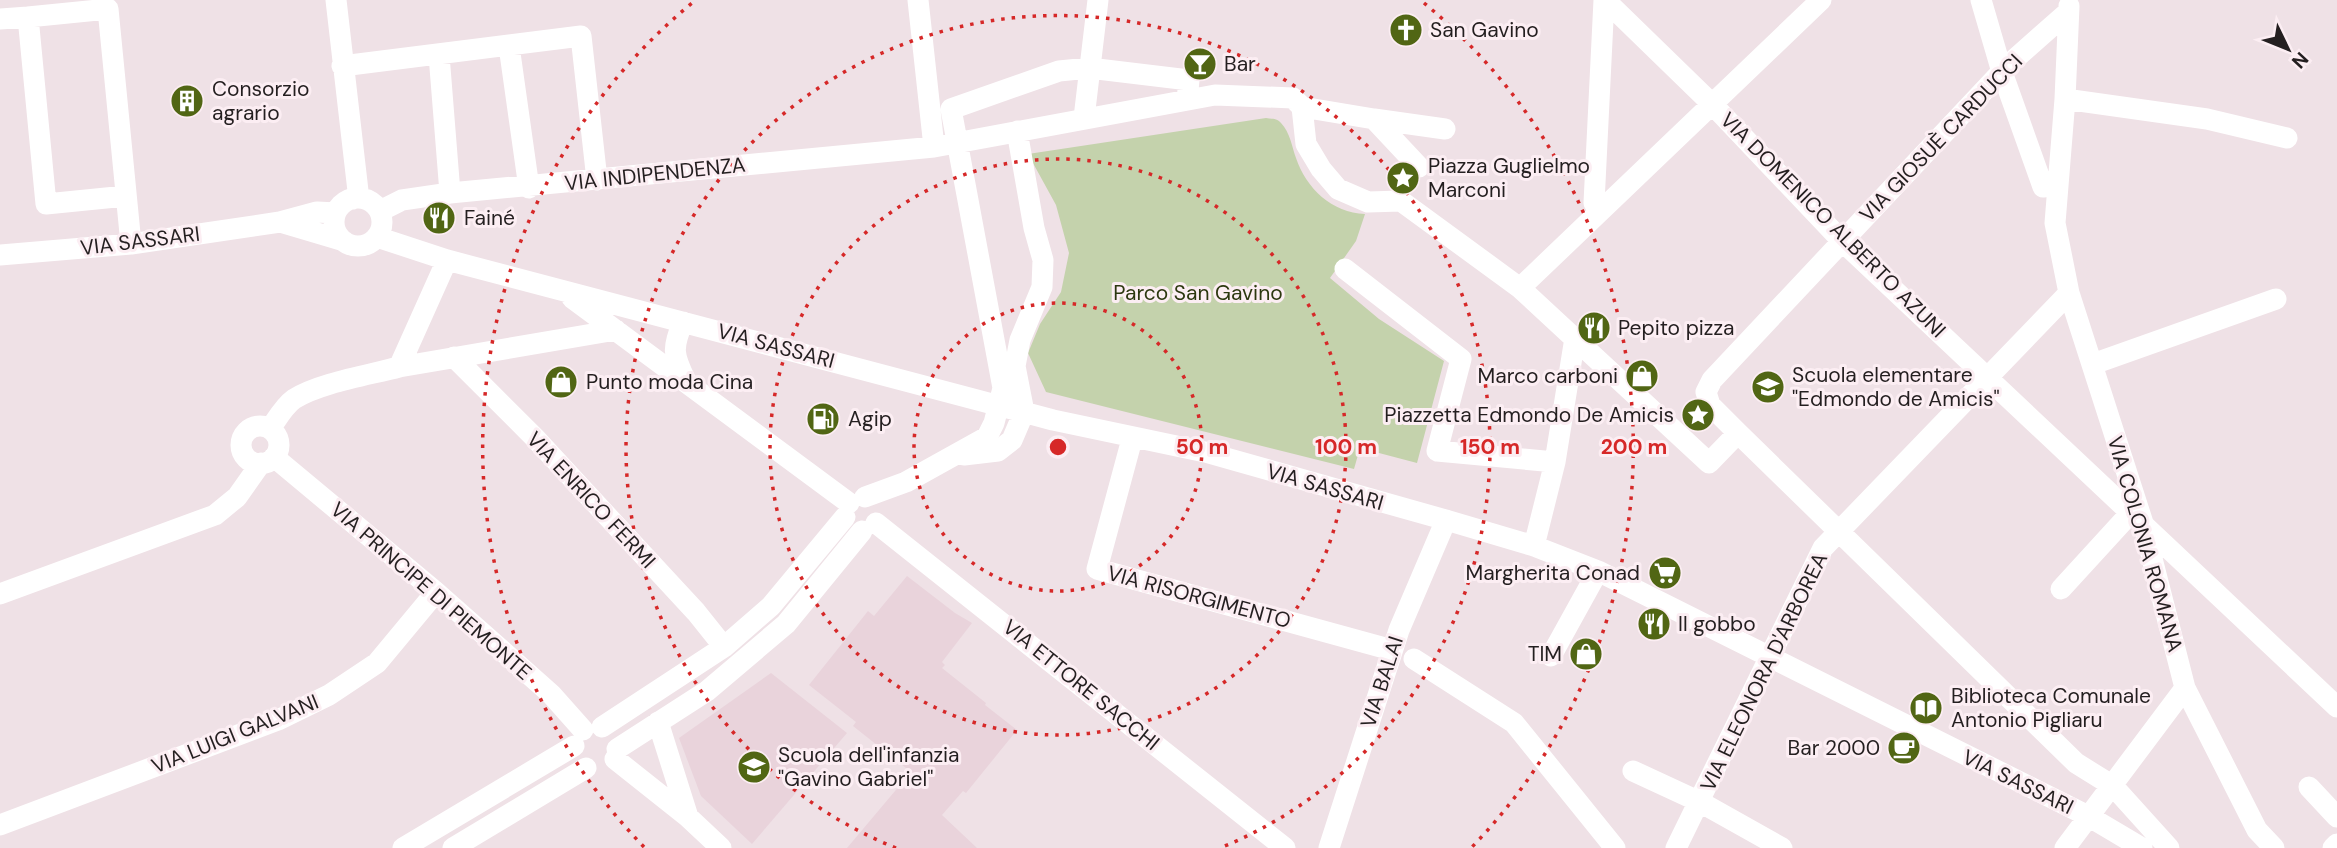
<svg xmlns="http://www.w3.org/2000/svg" width="2337" height="848" viewBox="0 0 2337 848" font-family="'DM Sans',sans-serif">
	<rect width="100%" height="100%" fill="#efe1e6"/>
	<path fill="#e9d3db" d="M907,576L955,613L972,623L942,662L945,665L942,668L986,703L985,705L1017,730L966,793L963,791L942,815L977,848H847L911,772L853,726L856,722L809,685L868,611L874,616Z
		M771,673L847,733L752,844L701,796L679,738Z"/>
	<path fill="#c4d2ac" d="M1266,118C1272,119 1277,118 1281,123C1290,132 1292,147 1296,158C1306,188 1332,213 1365,214L1356,241L1330,278L1379,319L1444,361L1417,463L1360,448L1354,469L1046,392L1028,353L1040,324L1061,292L1069,253L1056,205L1028,154Z"/>
	<g fill="none" stroke-linecap="round" stroke-linejoin="round">
		<path stroke="#fff" stroke-width="21" d="M336,0L358,191L353,199
			M918,0L934,147
			M1605,0L1713,105L1842,241L2337,707
			M1981,0L2002,72L2043,187L2058,185
			M2069,6L2065,99L2055,223L2069,293L2143,523L2185,688L2257,830L2274,848
			M2068,12L2008,65L1712,380L1706,392L1710,405L1738,433L2076,763L2113,786L2169,848
			M0,19L28,17
			M509,46L529,188
			M439,55L450,193
			M342,66L581,36L597,180
			M2065,99L2207,119L2287,138
			M1302,107L1306,144L1321,169L1338,189L1368,202L1401,201L1520,288L1709,463L1738,433
			M1302,107L1374,119L1419,167
			M1084,118L1098,0
			M1374,119L1445,129
			M126,196L46,204L28,17L108,9L131,244
			M334 222a24 24 0 1 1 48 0a24 24 0 1 1-48 0Z
			M1599,210L1594,203L1604,0
			M380,211L402,200L450,193L934,147L1215,95L1293,98L1302,107
			M280,222L344,241
			M377,237L447,260L1053,420L1205,452L1446,520L1534,546L1598,571L2088,816L2142,848
			M0,255L131,244L280,222L317,212L336,213
			M1345,269L1461,359L1437,451L1555,462
			M1520,288L1821,0
			M572,298L849,503
			M683,322C672,348 673,354 685,379
			M454,357L535,438L696,612L724,647
			M2093,364L2276,299
			M399,367L616,330
			M241 445a19 19 0 1 1 38 0a19 19 0 1 1-38 0Z
			M270,429C277,419 284,406 294,399C319,383 369,375 399,367L447,260
			M1132,439L1097,569L1392,650
			M964,455L998,451L1012,440L1024,412L1015,366L1020,340L1042,287L1043,260L1034,228L1017,131
			M274,457L436,592L551,694L583,730
			M865,497L906,482L987,437L994,423L1003,388L951,109L1059,71L1089,68L1189,80L1187,100
			M876,523L1285,848
			M1534,546L1555,462L1575,338
			M2061,589L2137,506
			M0,594L215,515L237,497L261,463
			M1551,656L1598,571
			M1414,659L1514,723L1615,848
			M658,722L688,817
			M602,727L724,647L771,606L845,517
			M617,749L707,691L786,624L862,531
			M615,759L688,817L721,848
			M1633,771L1700,802L1782,848
			M2309,787L2337,817
			M0,825L278,720L329,695L377,663L436,592
			M403,848L574,746
			M453,848L586,768
			M1329,848L1399,630L1446,520
			M1676,848L1823,548L2069,293
			M2065,848L2185,688
			M2333,848L2337,844"/>
	</g>
	<g fill="none" stroke="#d62828" stroke-width="3.5" stroke-dasharray="3.5 7">
		<circle cx="1058" cy="447" r="144"/>
		<circle cx="1058" cy="447" r="288"/>
		<path d="M896 848A432 432 0 1 1 1220 848"/>
		<path d="M644 847A576 576 0 0 1 692 3M1424 3A576 576 0 0 1 1472 847"/>
	</g>
	<defs>
		<symbol id="church-disc" viewBox="-11 -11 22 22"><circle r="9.5" fill="#516614" stroke="#fceef3"/><path d="M-1.2-6h2.4v3.5h3.3v2.4h-3.3V6h-2.4V-.1h-3.3v-2.4h3.3Z" fill="#fff"/></symbol>
		<symbol id="bar-disc" viewBox="-11 -11 22 22"><circle r="9.5" fill="#516614" stroke="#fceef3"/><path d="M-6-5H6L.8 .8V4.5H3.5V6h-7V4.5H-.8V.8Z" fill="#fff"/></symbol>
		<symbol id="building-disc" viewBox="-11 -11 22 22"><circle r="9.5" fill="#516614" stroke="#fceef3"/><path d="M-4-6H4V6H1V3H-1V6H-4ZM-2.5-4.3h1.7v1.8h-1.7ZM.8-4.3h1.7v1.8H.8ZM-2.5-1h1.7V.8h-1.7ZM.8-1h1.7V.8H.8Z" fill="#fff"/></symbol>
		<symbol id="sight-disc" viewBox="-11 -11 22 22"><circle r="9.5" fill="#516614" stroke="#fceef3"/><path d="M0-6L1.8-2.2L6-1.7L2.9 1.2L3.7 5.4L0 3.3L-3.7 5.4L-2.9 1.2L-6-1.7L-1.8-2.2Z" fill="#fff"/></symbol>
		<symbol id="restaurant-disc" viewBox="-11 -11 22 22"><circle r="9.5" fill="#516614" stroke="#fceef3"/><path d="M-5-6h1v4h1v-4h1v4h1v-4h1v5L-1.5 .5V6h-2V.5L-5-1ZM5-6V6H3V1.5H1.5Q1.5-4 5-6Z" fill="#fff"/></symbol>
		<symbol id="shop-disc" viewBox="-11 -11 22 22"><circle r="9.5" fill="#516614" stroke="#fceef3"/><path d="M-5-2.5h2.3a2.7 3.5 0 0 1 5.4 0H5L5.5 6h-11ZM-1.5-2.5h3a1.5 2.3 0 0 0-3 0Z" fill="#fff"/></symbol>
		<symbol id="school-disc" viewBox="-11 -11 22 22"><circle r="9.5" fill="#516614" stroke="#fceef3"/><path d="M0-5L7-2L0 1L-7-2ZM-4 1L0 2.5L4 1V4Q0 6-4 4Z" fill="#fff"/></symbol>
		<symbol id="fuel-disc" viewBox="-11 -11 22 22"><circle r="9.5" fill="#516614" stroke="#fceef3"/><path d="M-5.5-6h7V0h2V4h1.3V-2.5L3-4.5l.8-.8L6-3V5H2.5V1h-1V6h-7ZM-4.2-4.7v3.2H.2V-4.7Z" fill="#fff"/></symbol>
		<symbol id="supermarket-disc" viewBox="-11 -11 22 22"><circle r="9.5" fill="#516614" stroke="#fceef3"/><path d="M-6-5.5h2.5l.6 2H6L4.5 2H-2.5L-4.4-4H-6ZM-1.5 3.2a1.3 1.3 0 1 0 .1 0ZM3 3.2a1.3 1.3 0 1 0 .1 0Z" fill="#fff"/></symbol>
		<symbol id="library-disc" viewBox="-11 -11 22 22"><circle r="9.5" fill="#516614" stroke="#fceef3"/><path d="M-6-4Q-3-5.5-.7-3.5V5Q-3 3-6 4ZM6-4Q3-5.5 .7-3.5V5Q3 3 6 4Z" fill="#fff"/></symbol>
		<symbol id="cafe-disc" viewBox="-11 -11 22 22"><circle r="9.5" fill="#516614" stroke="#fceef3"/><path d="M-5.5-4.5H6V0H3Q3 3.5 0 3.5H-2.5Q-5.5 3.5-5.5 0ZM3-3.2v2h1.7v-2ZM-6 4.5H4V6H-6Z" fill="#fff"/></symbol>
	</defs>
	<g fill-rule="evenodd">
		<use href="#church-disc" x="1387" y="11" width="38" height="38"/>
		<use href="#bar-disc" x="1181" y="45" width="38" height="38"/>
		<use href="#building-disc" x="168" y="82" width="38" height="38"/>
		<use href="#sight-disc" x="1384" y="159" width="38" height="38"/>
		<use href="#restaurant-disc" x="420" y="199" width="38" height="38"/>
		<use href="#restaurant-disc" x="1575" y="309" width="38" height="38"/>
		<use href="#shop-disc" x="1623" y="357" width="38" height="38"/>
		<use href="#shop-disc" x="542" y="363" width="38" height="38"/>
		<use href="#school-disc" x="1749" y="368" width="38" height="38"/>
		<use href="#sight-disc" x="1679" y="396" width="38" height="38"/>
		<use href="#fuel-disc" x="804" y="400" width="38" height="38"/>
		<use href="#supermarket-disc" x="1646" y="554" width="38" height="38"/>
		<use href="#restaurant-disc" x="1635" y="605" width="38" height="38"/>
		<use href="#shop-disc" x="1567" y="635" width="38" height="38"/>
		<use href="#library-disc" x="1907" y="689" width="38" height="38"/>
		<use href="#cafe-disc" x="1885" y="729" width="38" height="38"/>
		<use href="#school-disc" x="735" y="748" width="38" height="38"/>
	</g>
	<g text-anchor="middle" stroke-width="6" stroke-linejoin="round" paint-order="stroke">
		<g font-size="21" fill="#241f20" stroke="#fceef3" text-anchor="start">
			<text x="1430" y="37">San Gavino</text>
			<text x="1224" y="71">Bar</text>
			<text x="212" y="96">Consorzio<tspan x="212" dy="24">agrario</tspan></text>
			<text x="1428" y="173">Piazza Guglielmo<tspan x="1428" dy="24">Marconi</tspan></text>
			<text x="464" y="225">Fainé</text>
			<text x="1618" y="335">Pepito pizza</text>
			<text x="1792" y="382">Scuola elementare<tspan x="1792" dy="24">"Edmondo de Amicis"</tspan></text>
			<text x="1618" y="383" text-anchor="end">Marco carboni</text>
			<text x="586" y="389">Punto moda Cina</text>
			<text x="1674" y="422" text-anchor="end">Piazzetta Edmondo De Amicis</text>
			<text x="848" y="426">Agip</text>
			<text x="1640" y="580" text-anchor="end">Margherita Conad</text>
			<text x="1678" y="631">Il gobbo</text>
			<text x="1562" y="661" text-anchor="end">TIM</text>
			<text x="1951" y="703">Biblioteca Comunale<tspan x="1951" dy="24">Antonio Pigliaru</tspan></text>
			<text x="1880" y="755" text-anchor="end">Bar 2000</text>
			<text x="778" y="762">Scuola dell'infanzia<tspan x="778" dy="24">"Gavino Gabriel"</tspan></text>
		</g>
		<g font-size="21" fill="#241f20" stroke="#fceef3">
			<text transform="translate(1941 138) rotate(-46)" y="7">VIA GIOSUÈ CARDUCCI</text>
			<text transform="translate(655 174) rotate(-6)" y="7">VIA INDIPENDENZA</text>
			<text transform="translate(1833 225) rotate(45)" y="7">VIA DOMENICO ALBERTO AZUNI</text>
			<text transform="translate(140 241) rotate(-7)" y="7">VIA SASSARI</text>
			<text transform="translate(776 346) rotate(15)" y="7">VIA SASSARI</text>
			<text transform="translate(1325 487) rotate(16)" y="7">VIA SASSARI</text>
			<text transform="translate(591 500) rotate(47)" y="7">VIA ENRICO FERMI</text>
			<text transform="translate(2145 544) rotate(74)" y="7">VIA COLONIA ROMANA</text>
			<text transform="translate(431 591) rotate(41)" y="7">VIA PRINCIPE DI PIEMONTE</text>
			<text transform="translate(1199 597) rotate(15)" y="7">VIA RISORGIMENTO</text>
			<text transform="translate(1764 672) rotate(-64)" y="7">VIA ELEONORA D'ARBOREA</text>
			<text transform="translate(1382 682) rotate(-72)" y="7">VIA BALAI</text>
			<text transform="translate(1081 685) rotate(39)" y="7">VIA ETTORE SACCHI</text>
			<text transform="translate(235 734) rotate(-22)" y="7">VIA LUIGI GALVANI</text>
			<text transform="translate(2018 782) rotate(26)" y="7">VIA SASSARI</text>
		</g>
		<g font-size="21" fill="#2c380f" stroke="#fceef3">
			<text x="1198" y="300">Parco San Gavino</text>
		</g>
	</g>
	<circle cx="1058" cy="447" r="10" fill="#d62828" stroke="#fceef3" stroke-width="3.5"/>
	<g font-size="21" text-anchor="middle" font-weight="bold" fill="#d62828" stroke="#fceef3" stroke-width="6" stroke-linejoin="round" paint-order="stroke">
		<text x="1202" y="454">50 m</text>
		<text x="1346" y="454">100 m</text>
		<text x="1490" y="454">150 m</text>
		<text x="1634" y="454">200 m</text>
	</g>
	<g transform="translate(2288 49) rotate(133)" stroke="#fceef3" stroke-width="5" paint-order="stroke">
	<path d="M0-5L12 26L0 18L-12 26Z" fill="#241f20"/>
	<text y="-10" font-size="19" font-weight="bold" text-anchor="middle" fill="#241f20">N</text>
	</g>
</svg>
